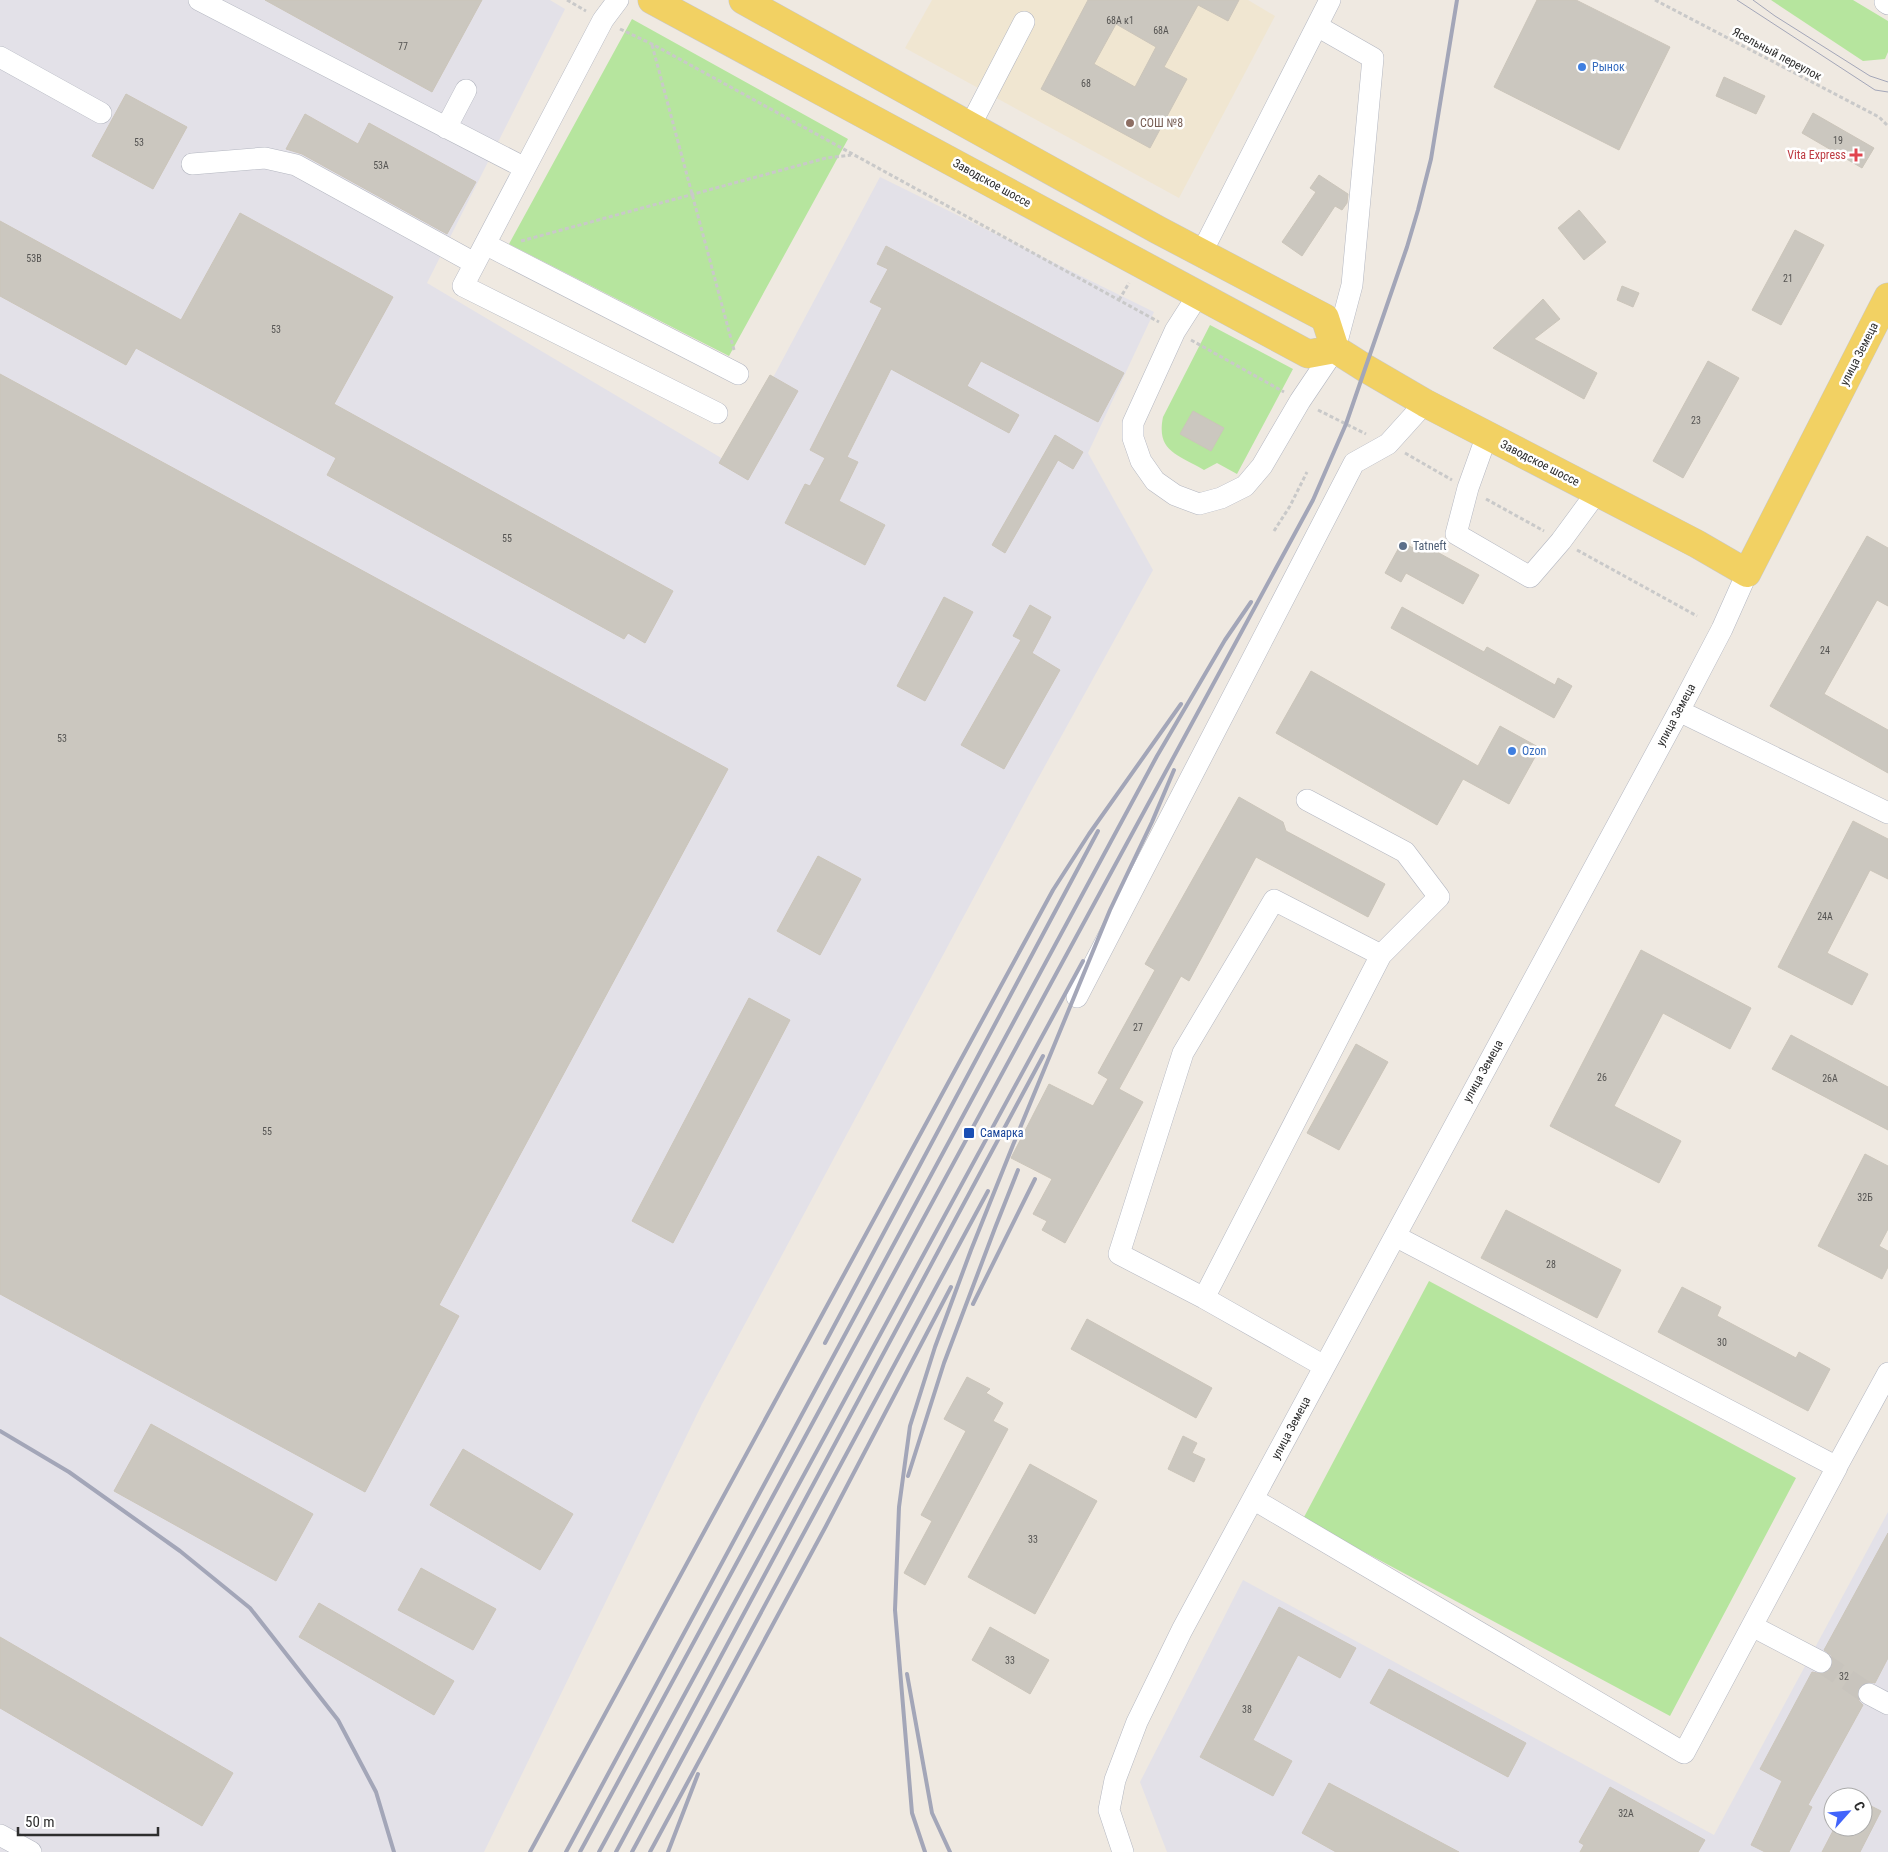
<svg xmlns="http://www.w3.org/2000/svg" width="1888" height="1852" viewBox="0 0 1888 1852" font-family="'Roboto Condensed',sans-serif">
	<rect width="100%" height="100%" fill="#efe9e1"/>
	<path fill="#e3e1e8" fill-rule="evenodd" d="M0,0H550L565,9L427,283L728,462L880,177L1154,312L1088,453L1153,570L1030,793L702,1404L484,1852H0Z
		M1888,1512V1852H1167L1140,1782L1243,1580L1714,1835ZM1833,1797H1863V1827H1833Z"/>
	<path fill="#f0e6d1" d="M932,0H1248L1275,16L1179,198L905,48Z"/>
	<path fill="#b6e59e" d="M1771,0H1853L1888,21V52L1885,59L1863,61Z
		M632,19L848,139L729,356L509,244Z
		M1210,325L1293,369L1237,474L1217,463L1204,470C1178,454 1156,452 1163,417Z
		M1429,1281L1796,1478L1670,1716L1303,1519Z"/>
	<path fill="#cbc7bf" stroke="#cbc5ba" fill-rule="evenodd" d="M265,0H482L432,92Z
		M1088,0H1239L1228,21L1198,5L1164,67L1187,79L1150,148L1041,89ZM1116,24L1156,47L1135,87L1094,64Z
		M1537,0H1576L1670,47L1619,150L1494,87Z
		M1724,77L1765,96L1756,114L1716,96Z
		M126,94L187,127L153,189L92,156Z
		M1813,113L1874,148L1862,168L1802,133Z
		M305,114L358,144L369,123L476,182L447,234L302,154L286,149Z
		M1319,175L1348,194L1347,203L1342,210L1335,206L1302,256L1282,242L1316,192L1310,188Z
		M1579,210L1606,242L1584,260L1558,228Z
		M240,213L393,297L334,404L673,591L645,643L628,633L624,639L327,475L336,458L136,348L126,365L0,296V221L181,320Z
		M1795,230L1824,245L1781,325L1752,310Z
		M886,246L1124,373L1098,422L981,361L967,386L1019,415L1009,433L891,369L847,457L858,462L839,501L885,525L865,565L785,523L805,484L810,486L825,458L810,450L882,308L870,302L888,269L877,264Z
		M1622,286L1639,293L1633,307L1617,300Z
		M1543,299L1560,319L1534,339L1597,373L1584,399L1493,348Z
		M1708,361L1739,378L1683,478L1653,461Z
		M0,374L728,769L439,1305L459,1316L365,1492L0,1294Z
		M770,375L798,391L748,480L719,463Z
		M1193,411L1224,428L1211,451L1180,434Z
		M1055,435L1083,452L1073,469L1058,460L1005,553L992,545Z
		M1867,536L1888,548V606L1877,600L1824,694L1888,730V773L1770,706Z
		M1417,541L1479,575L1463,604L1406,573L1401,582L1385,573L1402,542L1413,548Z
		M944,597L973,612L925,701L897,686Z
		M1030,605L1051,617L1032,653L1060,670L1004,769L961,745L1021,640L1013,636Z
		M1402,607L1484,652L1487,647L1555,685L1558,678L1572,686L1554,718L1391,628Z
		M1311,671L1478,766L1500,726L1540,748L1509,804L1463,779L1437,825L1276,733Z
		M1239,797L1283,822L1286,831L1385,884L1368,917L1256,857L1189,981L1181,976L1119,1089L1143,1102L1065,1243L1042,1230L1047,1221L1033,1214L1052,1179L1011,1158L1049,1084L1093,1106L1108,1079L1098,1073L1155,970L1145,964Z
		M1853,821L1888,839V879L1870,870L1827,953L1868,974L1852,1005L1778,967Z
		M818,856L861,879L820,955L777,931Z
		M1641,950L1751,1008L1730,1049L1663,1013L1614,1106L1681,1141L1659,1183L1550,1126Z
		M749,998L790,1020L673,1243L632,1221Z
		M1791,1035L1888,1087V1130L1772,1069Z
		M1356,1044L1388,1062L1339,1150L1307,1133Z
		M1865,1154L1888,1166V1229L1879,1246L1888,1251V1267L1882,1279L1818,1246Z
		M1506,1210L1621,1270L1597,1318L1481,1258Z
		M1682,1287L1721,1307L1717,1316L1796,1358L1799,1352L1830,1369L1808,1411L1658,1332Z
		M1087,1319L1212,1388L1196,1418L1071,1349Z
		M967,1377L990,1389L986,1393L1003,1403L993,1421L1008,1429L925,1585L904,1573L932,1521L921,1515L966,1431L944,1419Z
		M151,1424L313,1514L276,1581L114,1491Z
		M1183,1436L1197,1443L1192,1453L1205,1459L1194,1482L1168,1469Z
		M463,1449L573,1514L540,1570L430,1505Z
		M1030,1464L1097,1501L1035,1614L968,1577Z
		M1888,1533V1658L1875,1683L1869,1682L1863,1683L1858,1689L1857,1695L1859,1701L1863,1705L1808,1805L1812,1807L1789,1852H1765L1751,1845L1782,1781L1760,1769L1812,1672L1822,1674L1828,1672L1832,1668L1833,1662L1832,1656L1824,1650Z
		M421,1568L496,1609L473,1650L398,1610Z
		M319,1603L454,1681L434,1715L299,1637Z
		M1279,1607L1356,1648L1340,1678L1298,1655L1253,1740L1292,1761L1273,1796L1200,1757Z
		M990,1627L1049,1660L1030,1694L972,1660Z
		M0,1637L233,1773L202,1826L0,1708Z
		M1389,1669L1526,1743L1508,1777L1370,1703Z
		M1329,1783L1459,1852H1336L1302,1833Z
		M1610,1787L1705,1840L1698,1852H1580L1584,1845L1579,1842Z
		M1863,1802L1881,1811L1860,1852H1822L1835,1827H1863Z"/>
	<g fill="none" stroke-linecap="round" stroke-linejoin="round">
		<path stroke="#c8c4bd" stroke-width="21" stroke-dasharray="21 11" stroke-linecap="butt" d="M1821,1662L1869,1694"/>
		<defs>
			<path id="minor" d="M199,0L525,168
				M618,0L603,20L463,286L717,413
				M1886,0L1885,2L1888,4
				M0,57L101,113
				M970,126L1024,22
				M446,128L466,90
				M192,164L265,158L296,165L474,263
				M485,244L738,374
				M1202,252L1330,0
				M1198,295L1175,331L1133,423V438L1141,461L1155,481L1175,495L1199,504L1221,498L1245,486L1262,466L1300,401L1335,349L1352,285L1373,58L1317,26
				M1487,435L1468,488L1456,534L1530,577L1561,541L1597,492
				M1679,711L1888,813
				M1307,800L1405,852L1439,897L1381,955
				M1077,997L1354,463L1388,444L1425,403
				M1204,1298L1381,955L1274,900L1183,1053L1119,1254L1204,1298L1324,1366
				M1836,1468L1888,1373
				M1253,1499L1684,1753L1837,1467L1395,1236
				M1752,1626L1821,1662
				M1869,1694L1888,1704
				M0,1835L31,1852
				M1123,1852L1109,1810L1115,1780L1137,1722L1182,1630L1679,711L1722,629L1747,573"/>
			<path id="major" d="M652,0L1308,354L1335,349
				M743,0L1158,230L1325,318L1335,349L1365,368L1425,403L1697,544L1747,573L1888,297"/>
		</defs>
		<use href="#minor" stroke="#b4b7c1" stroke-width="22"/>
		<use href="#major" stroke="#c9c9c9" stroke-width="29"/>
		<path stroke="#c9c9c9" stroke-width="3" stroke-dasharray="4 2.5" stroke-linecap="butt" d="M567,0L586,11
			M1655,0L1879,117L1888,126
			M620,29L652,44L1159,322
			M652,45L734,350
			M521,241L826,158L851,155
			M1119,300L1129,283
			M1191,340L1284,392
			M1318,410L1366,434
			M1405,453L1452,480
			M1486,499L1544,531
			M1274,531L1290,506L1307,472
			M1577,550L1697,616"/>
		<use href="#minor" stroke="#fff" stroke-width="21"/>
		<use href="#major" stroke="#f2d163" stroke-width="28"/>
		<path stroke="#a3a6b8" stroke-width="1" d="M1737,0L1875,90L1888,92
			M1753,0L1775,16L1870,76L1888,82"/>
		<path stroke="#a3a6b8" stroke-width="4" d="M973,1304L1035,1179
			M825,1343L1098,831
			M0,1431L69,1472L180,1551L250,1608L338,1720L376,1792L394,1852
			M908,1476L944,1363L995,1228L1018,1170
			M907,1674L932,1813L950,1852
			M530,1852L1053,890L1089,834L1181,704
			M566,1852L1157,756L1225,640L1251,602
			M580,1852L1313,500L1346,424L1407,247L1418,210L1431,159L1457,0
			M599,1852L1083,961
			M616,1852L1043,1056
			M632,1852L988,1191
			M650,1852L826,1526L951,1287
			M668,1852L698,1774
			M925,1852L912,1813L895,1610L899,1507L910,1426L935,1347L971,1250L1013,1145L1110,910L1152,822L1174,770"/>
	</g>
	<g fill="#3f7fe0" stroke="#fff" stroke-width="2">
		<circle cx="1582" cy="67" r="5"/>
		<circle cx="1512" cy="751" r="5"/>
	</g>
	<circle fill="#8d6e63" stroke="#fff" stroke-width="2" cx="1130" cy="123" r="5"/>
	<path fill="#e0444e" stroke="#fff" stroke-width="2" d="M1853.5 147.5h5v5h5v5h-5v5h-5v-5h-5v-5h5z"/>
	<circle fill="#5c6f8a" stroke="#fff" stroke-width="2" cx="1403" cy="546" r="5"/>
	<rect fill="#1a4fb4" stroke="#fff" stroke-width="2" x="963" y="1127" width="12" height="12" rx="2.5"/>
	<g text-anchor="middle" stroke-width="5" stroke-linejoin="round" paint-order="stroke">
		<g font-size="10" fill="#555452">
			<text x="1120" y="24">68А к1</text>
			<text x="1161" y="34">68А</text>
			<text x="403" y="50">77</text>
			<text x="1086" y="87">68</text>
			<text x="1838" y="144">19</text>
			<text x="139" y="146">53</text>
			<text x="381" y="169">53А</text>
			<text x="34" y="262">53В</text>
			<text x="1788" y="282">21</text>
			<text x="276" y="333">53</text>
			<text x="1696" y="424">23</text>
			<text x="507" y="542">55</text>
			<text x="1825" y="654">24</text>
			<text x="62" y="742">53</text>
			<text x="1825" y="920">24А</text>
			<text x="1138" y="1031">27</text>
			<text x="1602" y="1081">26</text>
			<text x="1830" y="1082">26А</text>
			<text x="267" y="1135">55</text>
			<text x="1865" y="1201">32Б</text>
			<text x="1551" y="1268">28</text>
			<text x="1722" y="1346">30</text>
			<text x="1033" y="1543">33</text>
			<text x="1010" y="1664">33</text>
			<text x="1844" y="1680">32</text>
			<text x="1247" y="1713">38</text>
			<text x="1626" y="1817">32А</text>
		</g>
		<g font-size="12" fill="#2e2e2e" stroke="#fff">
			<text transform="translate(1777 54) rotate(28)" y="4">Ясельный переулок</text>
			<text transform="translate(992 183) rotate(29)" y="4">Заводское шоссе</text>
			<text transform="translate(1859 354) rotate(-63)" y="4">улица Земеца</text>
			<text transform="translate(1540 463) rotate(27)" y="4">Заводское шоссе</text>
			<text transform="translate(1676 715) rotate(-62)" y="4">улица Земеца</text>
			<text transform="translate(1483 1071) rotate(-61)" y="4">улица Земеца</text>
			<text transform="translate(1291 1428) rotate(-62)" y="4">улица Земеца</text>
		</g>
		<g font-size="12" fill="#366cbe" stroke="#fff" text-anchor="start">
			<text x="1592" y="71">Рынок</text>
			<text x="1522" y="755">Ozon</text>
		</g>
		<g font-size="12" fill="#785e54" stroke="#fff" text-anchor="start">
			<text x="1140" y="127">СОШ №8</text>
		</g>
		<g font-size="12" fill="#be3a42" stroke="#fff" text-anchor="end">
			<text x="1846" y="159">Vita Express</text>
		</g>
		<g font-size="12" fill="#4e5e75" stroke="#fff" text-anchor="start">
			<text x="1413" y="550">Tatneft</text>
		</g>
		<g font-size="12" fill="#164399" stroke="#fff" text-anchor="start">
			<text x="980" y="1137">Самарка</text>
		</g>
	</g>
	<g transform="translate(1848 1812) rotate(63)"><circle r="24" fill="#ffffff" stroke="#ababab"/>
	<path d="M0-4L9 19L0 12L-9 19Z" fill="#4264fb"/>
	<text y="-8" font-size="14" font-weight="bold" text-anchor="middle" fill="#2e2e2e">С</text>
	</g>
	<path d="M18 1827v8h140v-8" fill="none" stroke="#2e2e2e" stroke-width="2.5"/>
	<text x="25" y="1827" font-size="15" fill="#2e2e2e" stroke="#ffffff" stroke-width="4" paint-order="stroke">50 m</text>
</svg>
